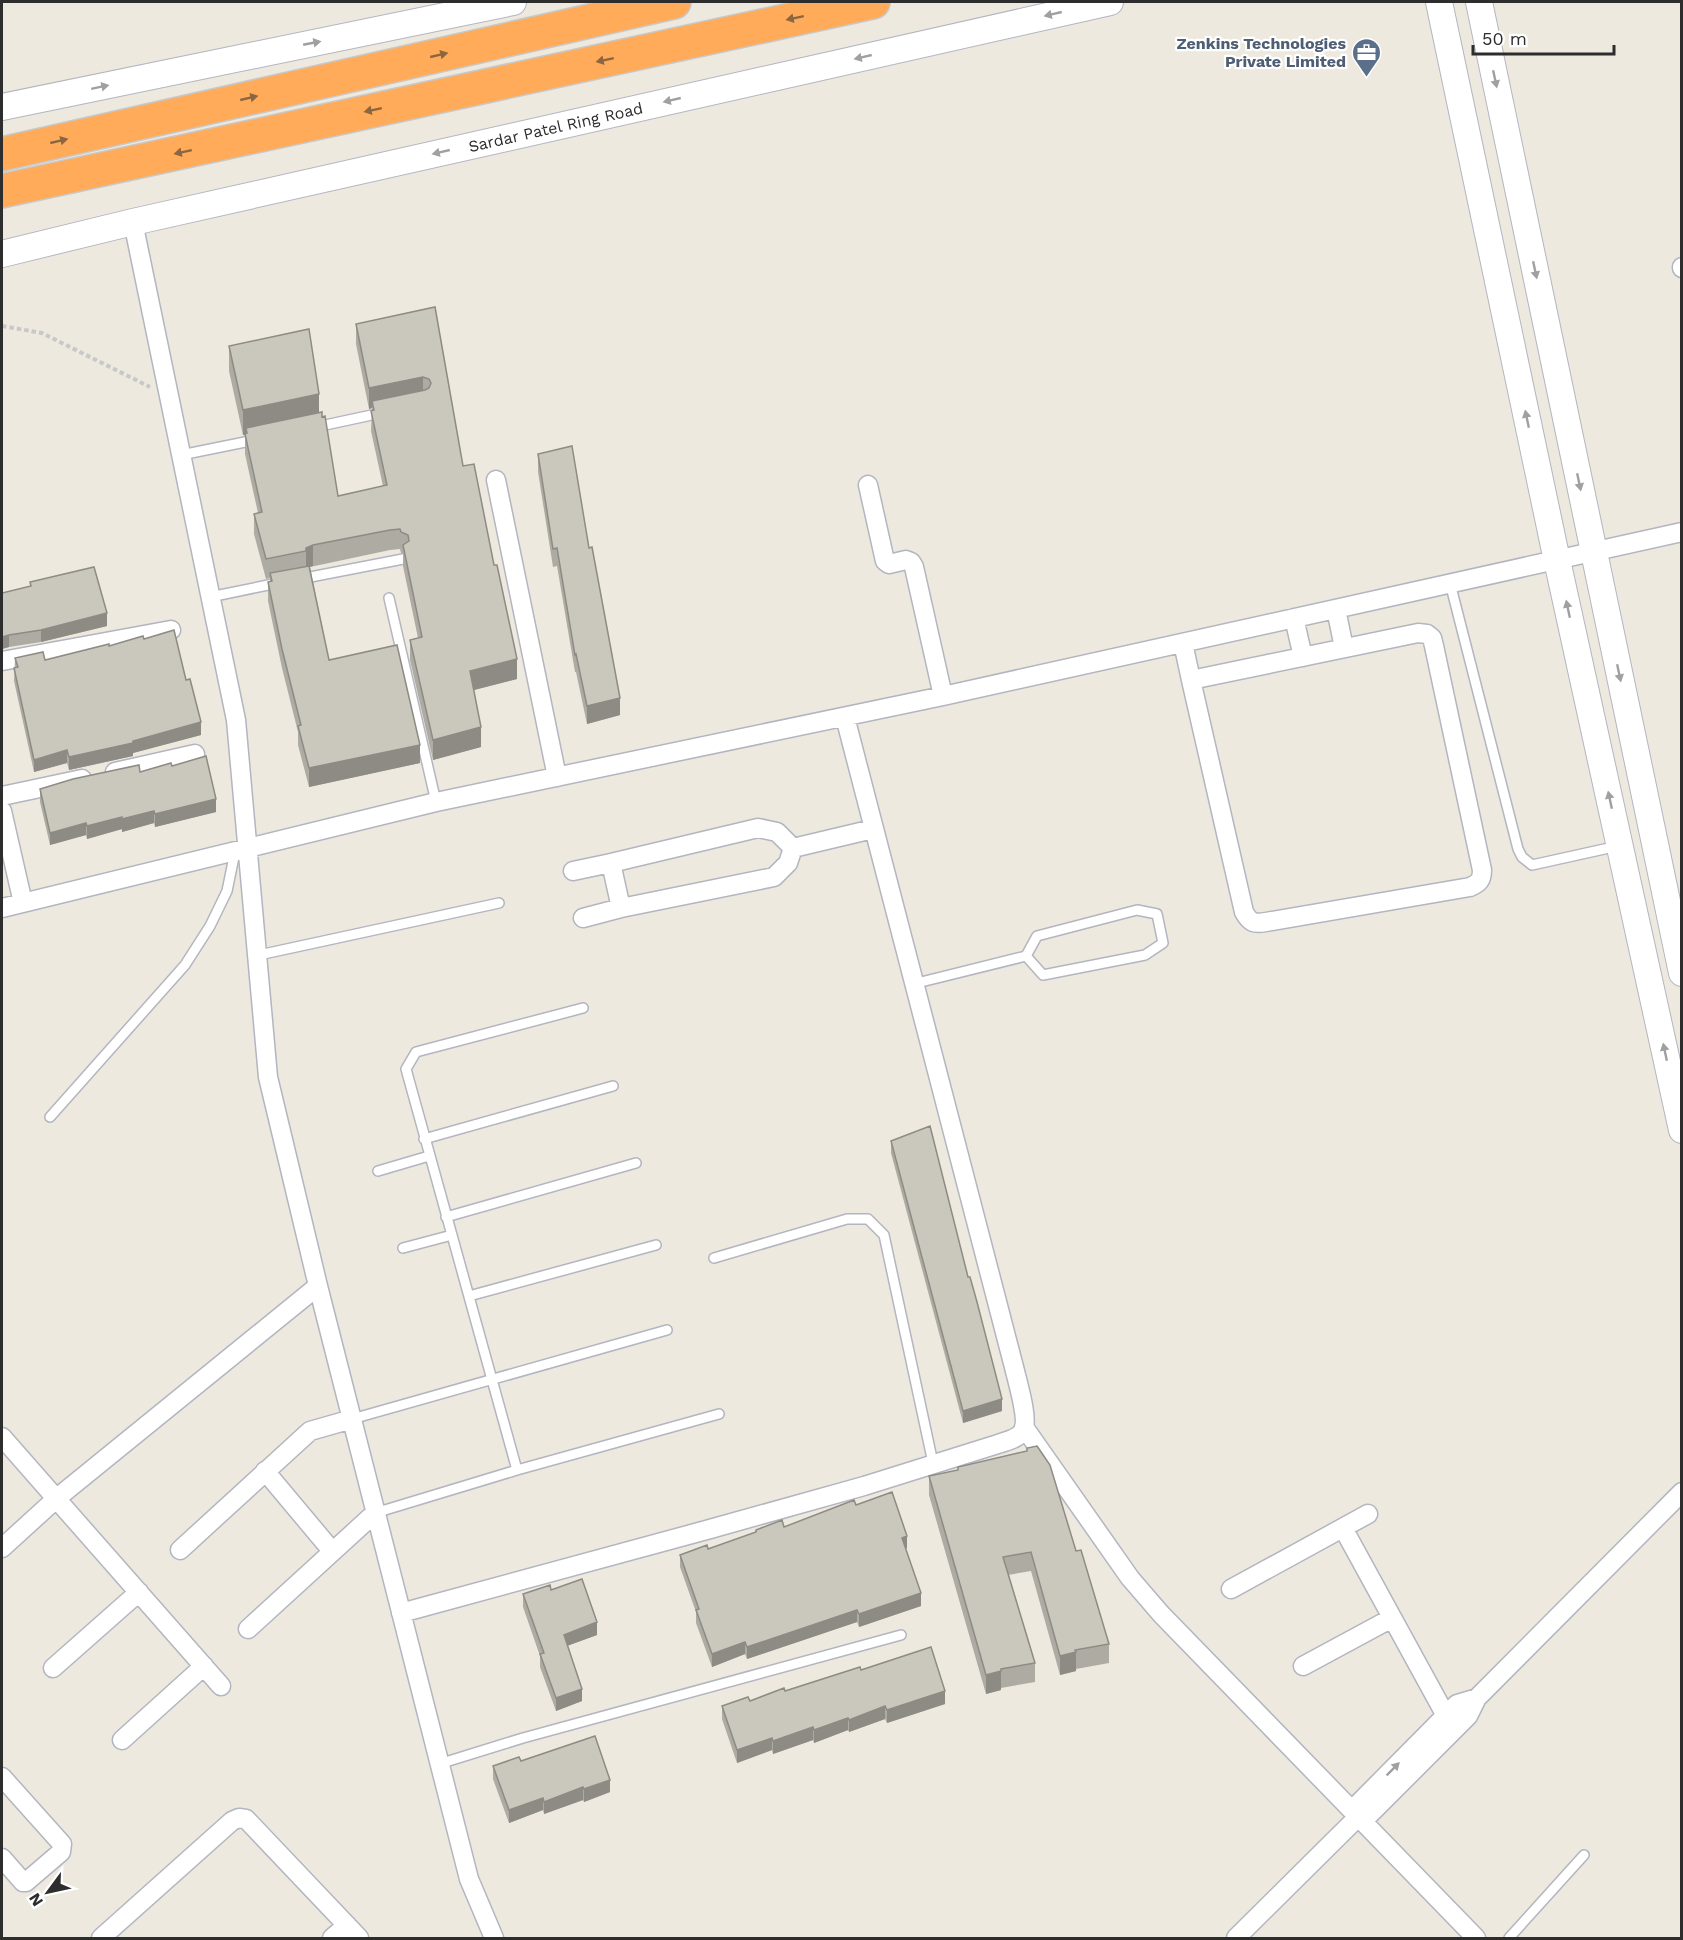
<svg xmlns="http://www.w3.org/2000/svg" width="1683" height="1940" viewBox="0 0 1683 1940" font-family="'Work Sans',sans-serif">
	<rect width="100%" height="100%" fill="#eee9df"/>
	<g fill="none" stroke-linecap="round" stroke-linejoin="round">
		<defs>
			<path id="lane" d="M316,427L381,413
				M181,455L255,440
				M300,579L403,559
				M1450,583L1518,849L1522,857L1532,865L1618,846
				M210,597L278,583
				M389,598L436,802
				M259,955L499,903
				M913,984L1026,956L1043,975L1145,955L1163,943L1157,914L1137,910L1037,936L1026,956
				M50,1117L185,965L210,926L227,891L235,852
				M424,1139L613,1086
				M378,1171L429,1156
				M446,1217L636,1163
				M403,1248L452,1235
				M714,1258L847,1219H868L884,1235L933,1463
				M469,1296L656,1245
				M352,1419L667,1330
				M517,1470L406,1069L416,1052L583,1008
				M375,1513L517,1470L719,1414
				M439,1764L523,1738L901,1635
				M1509,1938L1584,1855"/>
			<path id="street" d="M133,222L236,720L268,1077L318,1286L469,1879L494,1938
				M1682,267V268
				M496,480L557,777
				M868,485L885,561L889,564L906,560L911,562L914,567L943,696
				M1336,609L1344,648
				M1294,618L1303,657
				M1183,643L1191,680L1244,912C1250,923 1254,924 1266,922L1470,887C1479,883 1482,880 1482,870L1434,646L1432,638L1427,634L1418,633L1191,680
				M2,661L171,630
				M115,772L195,754
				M2,796L82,779
				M2,811L23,903
				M793,848L788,863L774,877L621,908L611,863L758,828L777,832L793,848L873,829
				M573,871L611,863
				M2,908L436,802L943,696L1682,532
				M583,918L621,908
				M1024,1427L1130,1578L1161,1614L1476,1938
				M2,1437L221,1686
				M265,1471L332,1551
				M1343,1528L1446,1716
				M2,1548L57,1498L318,1286
				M180,1550L310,1431L352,1419
				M1231,1589L1368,1514
				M401,1613L710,1529L864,1486L998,1444C1006,1441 1018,1439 1023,1431C1029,1420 1018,1384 1015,1371L845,717
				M248,1629L375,1513
				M1303,1666L1392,1618
				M53,1668L139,1592
				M122,1740L204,1666
				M2,1777L62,1844L61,1852L26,1882H23L2,1858
				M1352,1810L1457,1704L1477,1698
				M1363,1821L1468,1716L1477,1698L1682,1492
				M101,1938L232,1821L239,1818L246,1819L359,1938
				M332,1938L347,1925
				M1236,1938L1358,1817"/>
			<g id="secondary">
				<path d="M1439,2L1555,551L1682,1130"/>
				<path d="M1479,2L1682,973"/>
				<path d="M2,107L513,2"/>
				<path id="s1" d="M2,254L133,222L1110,2"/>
			</g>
			<path id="highway" d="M2,154L674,2
				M2,191L873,2"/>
		</defs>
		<use href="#lane" stroke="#b3b5c0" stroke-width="12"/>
		<use href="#street" stroke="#b3b5c0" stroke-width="21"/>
		<use href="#secondary" stroke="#b3b5c0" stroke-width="28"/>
		<use href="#highway" stroke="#c8c8c8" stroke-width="36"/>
		<path stroke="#c8c8c8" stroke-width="4" stroke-dasharray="4.5 3" stroke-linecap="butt" d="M2,326L42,333L150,387"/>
		<use href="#lane" stroke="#fff" stroke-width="9"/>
		<use href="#street" stroke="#fff" stroke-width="18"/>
		<use href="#secondary" stroke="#fff" stroke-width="26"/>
		<use href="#highway" stroke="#ffab5a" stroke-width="33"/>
	</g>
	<path fill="#aeaba3" d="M435,307L463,466L517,679L474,690L481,747L433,760L410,660V640L418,638L403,566V553H401L400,549L390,550L310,567L329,660L420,763L309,787L298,745V732L282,668L268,601V582H270V578L266,579L254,534V514L258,513L245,454V435H243L229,371V346L319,413L338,496L383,486L371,431L372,408L369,409L356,344V324Z
		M538,454L589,548L620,715L587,724L576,672H575L557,566L553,567L538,472Z
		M30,582L107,626L41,642L9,647L2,649V593L30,586Z
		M144,639L186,680L201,735L133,753V756L69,770L67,763L34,772L14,681L15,658L45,660Z
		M172,766L216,812L155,827L154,823L122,832V829L87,839L86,835L50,845L40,802V789Z
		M891,1141L968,1277L1002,1411L963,1423L891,1153Z
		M1027,1448L1076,1551L1109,1644V1663L1076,1669V1671L1060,1675L1031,1571L1008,1575L1035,1663V1682L1001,1688V1690L986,1694L929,1495V1476L958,1470L1027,1452Z
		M856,1505L907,1548L906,1549L921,1606L859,1627L857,1622L747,1659L745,1654L712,1667L696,1623V1612L680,1567V1555L708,1549L756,1532V1530L784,1527Z
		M551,1590L597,1635L567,1646L582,1701L556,1711L540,1667V1656L523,1607V1594Z
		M861,1670L945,1704L887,1723L885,1719L849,1732L848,1730L814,1743L813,1740L773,1754L772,1750L737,1763L722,1719V1706L750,1701Z
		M521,1761L610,1792L584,1802L583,1800L544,1814L543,1810L509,1823L493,1779V1766Z"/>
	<path fill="#8d8b84" d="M423,377V397L372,401V408L369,409V388Z
		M319,394V419L246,428V435H243V410Z
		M313,545V566L306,568V548Z
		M107,613V626L41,642V630Z
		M9,635V647L2,649V637Z
		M517,659V679L470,691V671Z
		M620,698V715L587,724V706Z
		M201,722V735L133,753V756L69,770V757Z
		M481,727V747L433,760V740Z
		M420,745V763L309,787V768Z
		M67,750V763L34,772V760Z
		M216,799V812L155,827V814Z
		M154,811V823L122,832V819Z
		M122,817V829L87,839V826Z
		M86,823V835L50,845V833Z
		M1002,1399V1411L963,1423V1411Z
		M907,1536V1548L902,1550V1538Z
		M921,1593V1606L859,1627V1614Z
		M857,1610V1622L747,1659V1647Z
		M597,1622V1635L564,1647V1635Z
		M745,1642V1654L712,1667V1654Z
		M1076,1652V1671L1060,1675V1656Z
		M1001,1671V1690L986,1694V1675Z
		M582,1689V1701L556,1711V1698Z
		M945,1691V1704L887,1723V1710Z
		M885,1706V1719L849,1732V1720Z
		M848,1718V1730L814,1743V1730Z
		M813,1727V1740L773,1754V1741Z
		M772,1738V1750L737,1763V1750Z
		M610,1780V1792L584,1802V1789Z
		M583,1787V1800L544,1814V1802Z
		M543,1798V1810L509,1823V1810Z"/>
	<path fill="#cac7bd" stroke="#8d8b84" stroke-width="1.5" d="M435,307L463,466L474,464L494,565H497L517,659L470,671L481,727L433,740L410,640L422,637L403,545L409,541L408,535L401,532L400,529L390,530L313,545L306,548V551L266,559L254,514L262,512L245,434L247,433L246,428L322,412V417L325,416L338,496L387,485L371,411L374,410L372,401L425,390L429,388L431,383L429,379L423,377L369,388L356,324Z
		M309,329L319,394L243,410L229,346Z
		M572,446L589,548L592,547L620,698L587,706L576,654L575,655L557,548L553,549L538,454Z
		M309,566L329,660L397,645L420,745L309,768L298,726L301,725L282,649L268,582L272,581L270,573Z
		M94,567L107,613L41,630L9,635L2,637V593L31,586L30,582Z
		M174,630L186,680L190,679L201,722L133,741V743L69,757L67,750L34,760L14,668L18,667L15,658L43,652L45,660L109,644V646L143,636L144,639Z
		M206,756L216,799L155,814L154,811L122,819V817L87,826L86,823L50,833L40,789L73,779L139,765L140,772L171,763L172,766Z
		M930,1126L968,1277H970L977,1302L1002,1399L963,1411L891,1141Z
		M1037,1446L1050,1465L1076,1551L1081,1550L1109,1644L1075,1650L1076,1652L1060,1656L1031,1552L1003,1557L1035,1663L1001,1669V1671L986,1675L929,1476L958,1470V1467L1027,1451V1448Z
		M892,1492L907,1536L902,1538L921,1593L859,1614L857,1610L747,1647L745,1642L712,1654L696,1610L699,1609L680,1555L707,1545L708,1549L756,1532V1530L782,1520L784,1527L854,1500L856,1505Z
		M582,1579L597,1622L564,1635L582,1689L556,1698L540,1654L544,1653L523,1594L550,1585L551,1590Z
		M931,1647L945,1691L887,1710L885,1706L849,1720L848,1718L814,1730L813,1727L773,1741L772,1738L737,1750L722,1706L748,1697L750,1701L784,1688L785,1691L860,1667L861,1670Z
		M595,1736L610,1780L584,1789L583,1787L544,1802L543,1798L509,1810L493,1766L519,1757L521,1761Z"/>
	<defs><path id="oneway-solid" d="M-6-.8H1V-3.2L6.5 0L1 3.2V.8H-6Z" transform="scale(1.5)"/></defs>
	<g fill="#a0a0a0">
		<use href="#oneway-solid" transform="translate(1053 14) rotate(167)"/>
		<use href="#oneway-solid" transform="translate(312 43) rotate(-11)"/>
		<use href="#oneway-solid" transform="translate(863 57) rotate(167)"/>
		<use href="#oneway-solid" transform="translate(1495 79) rotate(78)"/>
		<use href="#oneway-solid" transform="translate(100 87) rotate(-12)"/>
		<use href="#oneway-solid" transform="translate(672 100) rotate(167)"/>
		<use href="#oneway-solid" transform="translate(441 152) rotate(167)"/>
		<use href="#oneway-solid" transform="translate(1535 270) rotate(78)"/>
		<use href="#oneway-solid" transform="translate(1527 419) rotate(-102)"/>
		<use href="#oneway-solid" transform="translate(1579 482) rotate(78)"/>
		<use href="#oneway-solid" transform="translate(1568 609) rotate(-102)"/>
		<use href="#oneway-solid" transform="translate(1619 673) rotate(78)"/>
		<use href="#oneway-solid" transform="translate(1610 800) rotate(-102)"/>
		<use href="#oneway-solid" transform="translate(1665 1052) rotate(-102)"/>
		<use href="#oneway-solid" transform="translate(1393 1769) rotate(-45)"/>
	</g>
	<g fill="#8c6641">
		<use href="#oneway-solid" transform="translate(795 18) rotate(168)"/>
		<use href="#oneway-solid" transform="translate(439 55) rotate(-13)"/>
		<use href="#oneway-solid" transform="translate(605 60) rotate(168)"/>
		<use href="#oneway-solid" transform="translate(249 98) rotate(-13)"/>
		<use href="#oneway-solid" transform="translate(373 110) rotate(168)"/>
		<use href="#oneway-solid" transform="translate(59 141) rotate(-13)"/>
		<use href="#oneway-solid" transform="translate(183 152) rotate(168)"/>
	</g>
	<defs>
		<symbol id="office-pin" viewBox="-11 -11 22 30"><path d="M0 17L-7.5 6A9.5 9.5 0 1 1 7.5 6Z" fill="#5c6f8a" stroke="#fff"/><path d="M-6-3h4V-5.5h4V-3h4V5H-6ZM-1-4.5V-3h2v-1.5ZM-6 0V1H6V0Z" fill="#fff"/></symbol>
	</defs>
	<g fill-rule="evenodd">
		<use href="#office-pin" x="1350" y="36" width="33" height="45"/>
	</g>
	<g text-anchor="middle" stroke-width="4.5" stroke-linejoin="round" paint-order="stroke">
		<g font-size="16" font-weight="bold" fill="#4e5e75" stroke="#fff" text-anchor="end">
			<text x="1346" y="49">Zenkins Technologies<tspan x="1346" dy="18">Private Limited</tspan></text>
		</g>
		<g font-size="16" fill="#2d2d2d" stroke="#fff">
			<text dy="6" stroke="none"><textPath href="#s1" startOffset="568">Sardar Patel Ring Road</textPath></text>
		</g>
	</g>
	<rect width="1683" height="1940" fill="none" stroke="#2d2d2d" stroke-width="6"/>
	<g transform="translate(48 1892) rotate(237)" stroke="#ffffff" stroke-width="4.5" paint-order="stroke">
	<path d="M0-4.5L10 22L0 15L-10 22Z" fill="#2d2d2d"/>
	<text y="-9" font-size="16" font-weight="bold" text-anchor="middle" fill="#2d2d2d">N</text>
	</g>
	<path d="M1473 45v9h141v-9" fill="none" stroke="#2d2d2d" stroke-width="3"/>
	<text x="1482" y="45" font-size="18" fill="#2d2d2d" stroke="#ffffff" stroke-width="4.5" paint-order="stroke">50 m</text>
</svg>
